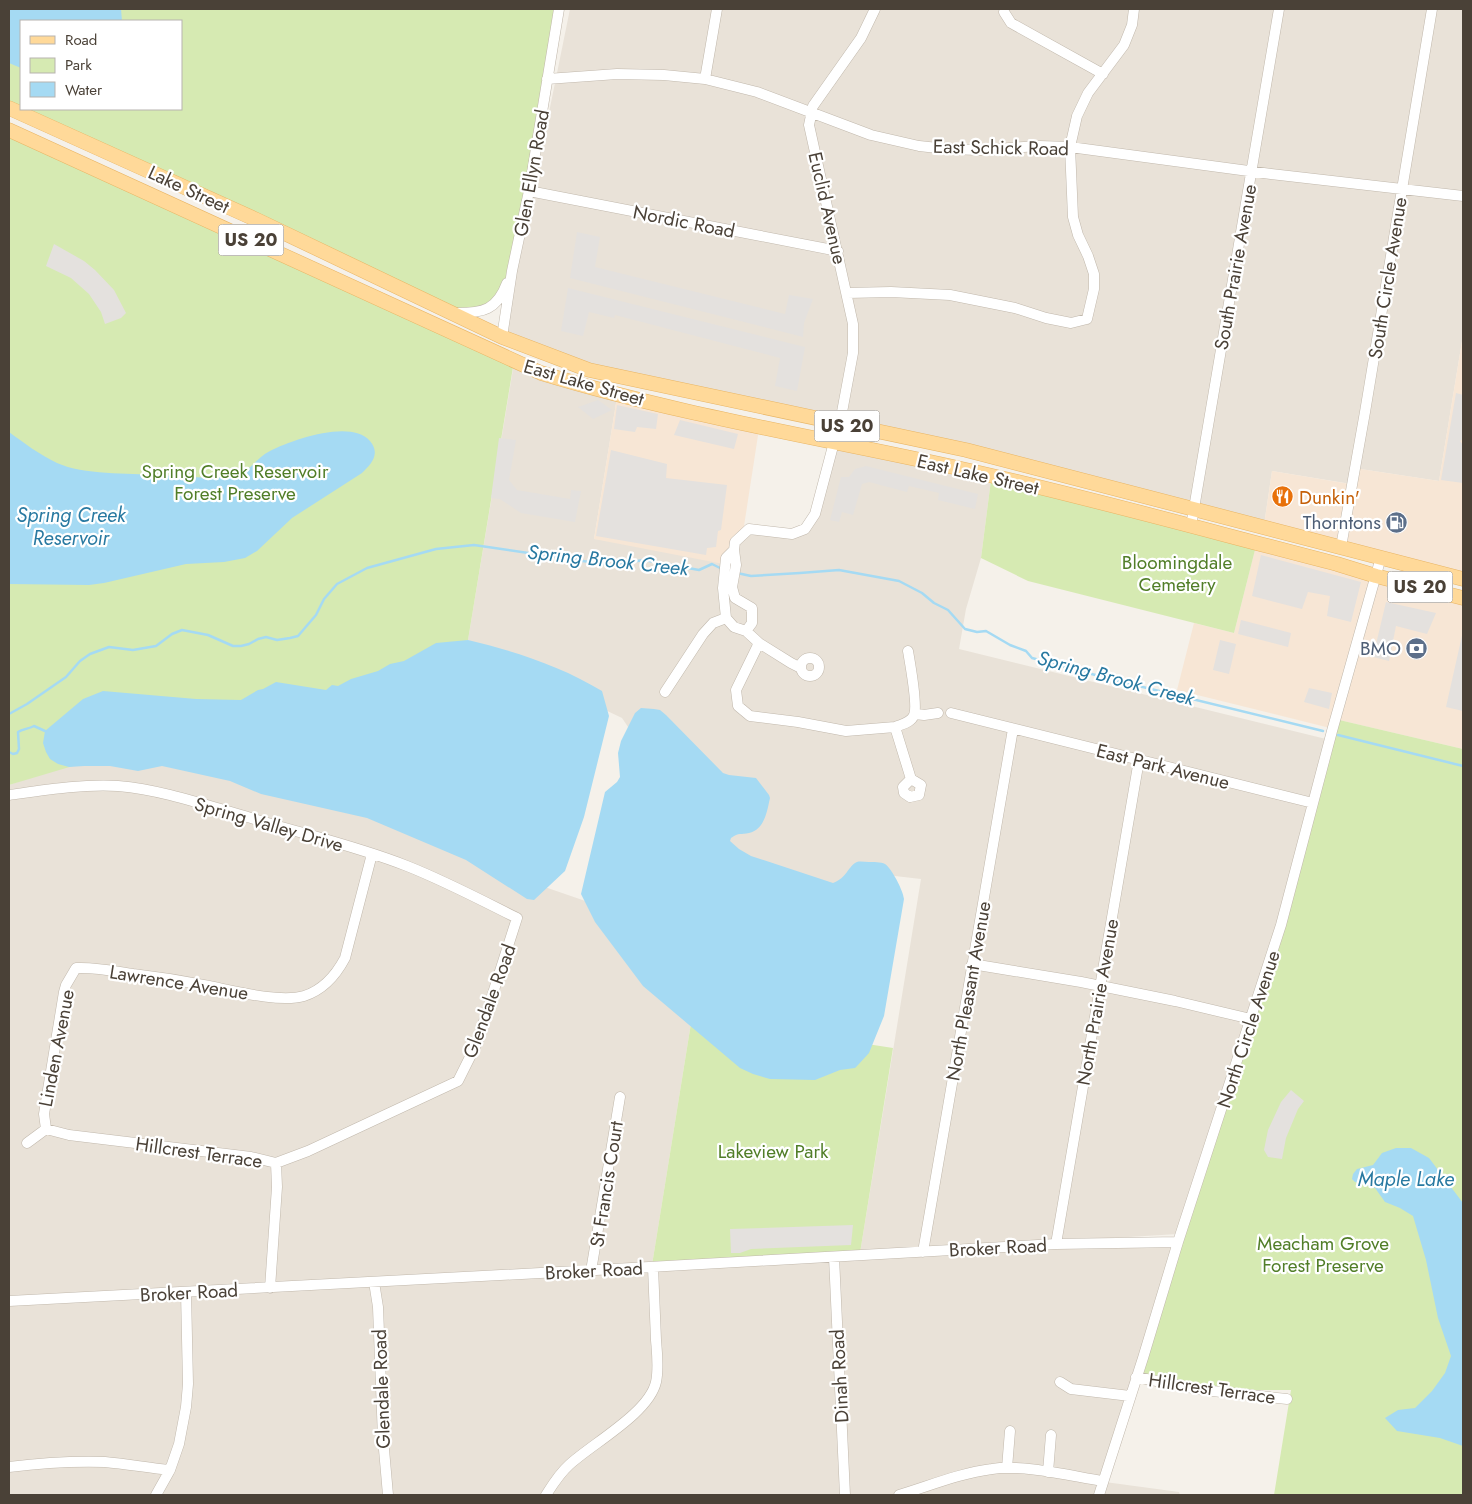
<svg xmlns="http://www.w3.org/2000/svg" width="1472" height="1504" viewBox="0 0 1472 1504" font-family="Jost,sans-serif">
	<rect width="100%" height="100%" fill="#f5f1ea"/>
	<path fill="#e9e2d8" d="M570,9H1463V335L1439,481L1354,468L1351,484L1272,471L1264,525L1196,508L1247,168L1192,505L589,367L502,337L532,196Z
		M514,363L617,397L594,539L737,549L742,539L750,533L809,531L837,447L991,480L981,558L966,609L959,649L1326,739L1278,924L1178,1234L860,1253L921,879L869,873L834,896L740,878L697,829L622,718L578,697L468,640Z
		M106,751L414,796L536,884L597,905L692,1017L652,1265L9,1299V785Z
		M1177,1241L1096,1495H9V1305Z
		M1105,1482L1179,1492L1180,1495H1101Z"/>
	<path fill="#f7e6d5" d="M1463,335V577L1264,525L1272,471L1350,484L1354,468L1439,481Z
		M617,397L759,429L742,539L737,549L739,567L594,539Z
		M1256,546L1373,578L1330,728L1177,690L1194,623L1234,633Z
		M1379,581L1463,603V749L1339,720Z"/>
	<path fill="#d6eab2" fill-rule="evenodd" d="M9,9H556C544,84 533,159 516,234C512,253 509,284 495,298C484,310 468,309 453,309L9,106ZM21,21H181V109H21Z
		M9,131L514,361L468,640L392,671L9,785Z
		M991,480L1256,546L1234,633L1028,581L981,558Z
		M1335,719L1463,749V1495H1274L1291,1390H1203L1136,1377L1281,925Z
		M692,1017L893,1048L860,1253L652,1265Z"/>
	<path fill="#e4e1de" d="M577,232L600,237L595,267L785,314L789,295L813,299L804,323L803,337L570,278Z
		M54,244L84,261L95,270L114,290L126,313L121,318L105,324L101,312L89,294L71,278L46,266Z
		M568,288L805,347L797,391L775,386L780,358L615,315L614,318L589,312L583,336L561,331Z
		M1456,393L1463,395V439L1460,441L1463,445V483L1441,480Z
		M598,400L612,410L593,419L578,407Z
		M617,405L658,414L656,429L637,427L635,432L614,429Z
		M680,420L738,434L734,449L674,435Z
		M499,438L516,440L509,480L517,490L570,499L571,490L581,491L575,522L521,513L500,499L491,498Z
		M611,450L667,464L666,478L727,485L721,530L718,531L716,547L707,548L706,555L596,536Z
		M866,466L978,494L975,509L938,500L939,493L909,486L907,492L869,482L862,484L853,515L842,512L839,522L830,520L841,477H849L855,469Z
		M1261,555L1361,582L1351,622L1327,616L1330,596L1308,592L1302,609L1252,596Z
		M1386,602L1436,613L1427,634L1396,626L1389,661L1373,657Z
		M1241,620L1291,633L1288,647L1238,634Z
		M1463,631V711L1446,707Z
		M1220,640L1236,644L1229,674L1213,670Z
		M1309,688L1332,693L1329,709L1304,702Z
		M1291,1090L1304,1101L1298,1109L1286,1138L1282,1159L1268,1157L1264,1150L1268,1130L1281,1102Z
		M853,1225L851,1245L751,1249L740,1253H731L730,1229Z"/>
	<path fill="#a5daf3" d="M9,9H121L122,21H21V68L9,63Z
		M9,432C24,443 40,455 57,463C84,475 127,473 158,475C180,476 203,479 226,477C250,476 252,460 270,451C292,440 351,419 370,441C381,454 371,464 362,473L292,518L257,551L245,558L224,562L186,564L104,583L89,585L9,584Z
		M468,640C514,651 561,666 602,691L609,716L584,817L565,871L534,900L527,899L466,860L367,818L261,794L230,781L162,766L138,771L110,766H84L69,767L58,764L50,759L46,752L43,743L45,731L83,699L103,691L196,699L241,700L258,690L263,689L276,682L326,690L332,685L338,686L351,679L378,671L390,664L404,661L436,643Z
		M641,708L654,709L660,710L666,715L723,773L729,775L756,778L769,795L770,798C767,811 765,829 749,833C741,835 739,832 731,838L730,841L739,849L751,856L833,883C847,878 848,866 857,862C860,861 865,862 869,862C873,862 881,862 885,864C892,869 903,890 904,899L884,1016L869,1053L858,1065L855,1068L840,1070L815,1080L770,1079L753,1074L740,1068L643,986L595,922L581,894L605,792L617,782L620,777L618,753L621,741L635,713Z
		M1396,1148H1411L1429,1158L1463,1203V1446L1440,1438L1397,1431L1385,1418L1398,1410L1415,1408L1432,1391L1445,1373L1451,1356L1438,1318L1426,1260L1413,1216L1400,1208L1385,1202L1375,1188L1355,1182L1352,1179L1353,1174L1357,1169L1373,1165L1382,1153Z"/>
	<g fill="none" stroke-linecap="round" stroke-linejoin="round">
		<path stroke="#a5daf3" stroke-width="2.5" d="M737,573L751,576L800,573L839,570L899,581L922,593L934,603L948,610L965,629L977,632L986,631L1010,645L1026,651L1032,658L1114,680L1323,731
			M9,714L27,704L66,677L80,661L90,654L109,647L133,650L156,646L172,634L182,630L208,635L233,646H241L249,644L258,639L266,637L277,640L290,638L298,636L316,615L324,599L337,584L367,568L436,549L474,545L610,565L644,560L699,570L712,564L722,569
			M1338,735L1463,766
			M9,752L13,754L17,753L19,749L18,732C23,729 28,729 34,726L45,731"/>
		<defs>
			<path id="minor" d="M1004,12L1011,23L1103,74
				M547,79L617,74L664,75L705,79L757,92L871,135L919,146L947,149L980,150L1039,146L1070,147L1271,174L1463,196
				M705,79L717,9
				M529,191L838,251
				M847,293L891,292L950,295L1015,308L1046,318L1071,323L1087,319
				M457,313C483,313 497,310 507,283
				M1087,319L1094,289V274L1088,256L1078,235L1073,217L1070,147L1077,116L1088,93L1124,45L1132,25L1134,9
				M502,337L512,271L529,191L559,9
				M1191,526L1279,9
				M1341,547L1365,412L1432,9
				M734,550L726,558L723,588L726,618L734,627L746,631L759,643L791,663L801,668
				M746,631L752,623V608L735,598L732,587L736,565L734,550L735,542L749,529L792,534L805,529L815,514L842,412L853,353V324L809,125L813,106L861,38L875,9
				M759,643L736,690L738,706L750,716L798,722L846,731L895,727L911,779L921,785L919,795L910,797L904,793L903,787L911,779
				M801 667a9 9 0 1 1 18 0a9 9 0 1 1-18 0Z
				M665,692L703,634L713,623L726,618
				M951,713L1313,803
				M915,714L924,715L938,713
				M895,727C902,724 911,723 914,715C918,706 910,663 908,651
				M9,795C45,790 81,784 118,786C164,790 208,806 251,818C303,834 357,846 407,866C445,881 481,900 517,918L477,1043L458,1081L308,1151L276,1163L251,1157L69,1135L46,1129
				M972,964L1081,982L1175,1001L1251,1019
				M46,1129L44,1114L64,992L66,985L76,968C96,967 114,971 133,974C159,977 184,981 209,986C234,991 280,1003 304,996C323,990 336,975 345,958L372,854
				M27,1143L46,1129
				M1056,1244L1139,760
				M923,1252L1013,729
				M834,1257L845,1495
				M591,1271L620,1097
				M374,1282L378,1307L383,1438L388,1495
				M270,1288L277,1187L276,1163
				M9,1301L596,1270L1056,1244L1178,1242
				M1136,1377L1203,1390L1287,1399
				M1060,1382L1071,1389L1130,1396
				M9,1467C41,1463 73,1461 105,1462C127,1464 149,1468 170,1470
				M1007,1468L1010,1431
				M1048,1472L1051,1435
				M156,1495L170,1470L179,1444L186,1407L188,1384L186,1292
				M546,1495C553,1484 559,1474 569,1465C593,1443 649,1413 656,1382C659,1368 657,1353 656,1340C655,1316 654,1291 653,1267
				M899,1495C929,1486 960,1473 992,1469C1023,1464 1071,1476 1103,1481
				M1099,1495L1143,1358L1178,1242L1281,925L1332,731L1381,557"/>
			<path id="major" d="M9,108L257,220L502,337L589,370L966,450L1463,579
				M9,130L541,373C679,415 822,438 962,469C1088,497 1212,532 1337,564L1376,576L1463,598"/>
		</defs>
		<use href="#minor" stroke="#c1b8ac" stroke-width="11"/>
		<use href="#major" stroke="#e8b565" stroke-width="15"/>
		<use href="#minor" stroke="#fff" stroke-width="10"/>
		<use href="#major" stroke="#ffd999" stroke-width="14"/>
	</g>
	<defs>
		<symbol id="restaurant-disc" viewBox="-11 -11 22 22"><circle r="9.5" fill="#e8710a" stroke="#fff"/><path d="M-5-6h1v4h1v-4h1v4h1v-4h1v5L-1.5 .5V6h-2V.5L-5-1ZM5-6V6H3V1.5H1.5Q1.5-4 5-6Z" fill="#fff"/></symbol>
		<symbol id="fuel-disc" viewBox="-11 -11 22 22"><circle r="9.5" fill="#5c6f8a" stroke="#fff"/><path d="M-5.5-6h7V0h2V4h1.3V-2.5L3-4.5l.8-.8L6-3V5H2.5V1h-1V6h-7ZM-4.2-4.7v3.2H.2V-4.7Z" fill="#fff"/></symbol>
		<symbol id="bank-disc" viewBox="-11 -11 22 22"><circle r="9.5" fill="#5c6f8a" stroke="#fff"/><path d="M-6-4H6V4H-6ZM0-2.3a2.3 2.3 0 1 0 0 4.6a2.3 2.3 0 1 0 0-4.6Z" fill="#fff"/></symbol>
	</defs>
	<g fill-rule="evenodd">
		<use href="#restaurant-disc" x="1270" y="484" width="25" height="25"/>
		<use href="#fuel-disc" x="1384" y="510" width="25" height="25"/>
		<use href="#bank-disc" x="1404" y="636" width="25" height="25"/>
	</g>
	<g text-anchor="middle" stroke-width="4.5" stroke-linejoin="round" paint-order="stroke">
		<g fill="#fff" stroke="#807a73" stroke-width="1">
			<rect x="218.5" y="224.5" width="65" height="31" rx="4"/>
			<rect x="814.5" y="410.5" width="65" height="31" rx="4"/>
			<rect x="1387.5" y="571.5" width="65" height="31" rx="4"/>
		</g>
		<g font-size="18" font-weight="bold" fill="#4a4137">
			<text x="251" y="246">US 20</text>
			<text x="847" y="432">US 20</text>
			<text x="1420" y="593">US 20</text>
		</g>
		<g font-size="19" fill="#4a4137" stroke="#fff">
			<text transform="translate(1001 147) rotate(1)" y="7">East Schick Road</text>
			<text transform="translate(531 173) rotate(-80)" y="7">Glen Ellyn Road</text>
			<text transform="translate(189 189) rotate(25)" y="7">Lake Street</text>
			<text transform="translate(828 208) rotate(77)" y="7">Euclid Avenue</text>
			<text transform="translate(684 221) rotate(11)" y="7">Nordic Road</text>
			<text transform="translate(1235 267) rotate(-80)" y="7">South Prairie Avenue</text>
			<text transform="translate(1387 278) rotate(-81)" y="7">South Circle Avenue</text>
			<text transform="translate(584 382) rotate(16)" y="7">East Lake Street</text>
			<text transform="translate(978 474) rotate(13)" y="7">East Lake Street</text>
			<text transform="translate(1163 766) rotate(14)" y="7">East Park Avenue</text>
			<text transform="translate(269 824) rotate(16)" y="7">Spring Valley Drive</text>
			<text transform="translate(179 982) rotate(9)" y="7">Lawrence Avenue</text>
			<text transform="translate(968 991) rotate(-80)" y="7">North Pleasant Avenue</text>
			<text transform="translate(489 1001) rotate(-70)" y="7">Glendale Road</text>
			<text transform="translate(1097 1002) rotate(-80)" y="7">North Prairie Avenue</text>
			<text transform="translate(1248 1029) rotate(-72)" y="7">North Circle Avenue</text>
			<text transform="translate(56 1048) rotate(-79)" y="7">Linden Avenue</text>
			<text transform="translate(199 1152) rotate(8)" y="7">Hillcrest Terrace</text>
			<text transform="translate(606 1184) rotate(-81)" y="7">St Francis Court</text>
			<text transform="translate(998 1247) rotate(-3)" y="7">Broker Road</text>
			<text transform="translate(594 1270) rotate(-3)" y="7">Broker Road</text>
			<text transform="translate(189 1292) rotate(-3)" y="7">Broker Road</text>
			<text transform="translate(839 1376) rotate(-93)" y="7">Dinah Road</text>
			<text transform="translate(1212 1388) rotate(8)" y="7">Hillcrest Terrace</text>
			<text transform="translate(381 1389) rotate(-92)" y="7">Glendale Road</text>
		</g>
		<g font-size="19" fill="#517e28" stroke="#fff">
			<text x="235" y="478">Spring Creek Reservoir<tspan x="235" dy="22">Forest Preserve</tspan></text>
			<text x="1177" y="569">Bloomingdale<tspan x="1177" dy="22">Cemetery</tspan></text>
			<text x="773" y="1158">Lakeview Park</text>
			<text x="1323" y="1250">Meacham Grove<tspan x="1323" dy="22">Forest Preserve</tspan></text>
		</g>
		<g font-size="19" fill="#c56008" stroke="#fff" text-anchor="start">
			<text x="1299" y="504">Dunkin'</text>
		</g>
		<g font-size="19" fill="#4e5e75" stroke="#fff" text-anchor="end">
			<text x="1381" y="529">Thorntons</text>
			<text x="1401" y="655">BMO</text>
		</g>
		<g font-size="20" font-style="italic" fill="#2879a1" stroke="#fff">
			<text x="71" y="522">Spring Creek<tspan x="71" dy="23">Reservoir</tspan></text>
			<text transform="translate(608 560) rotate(6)" y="7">Spring Brook Creek</text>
			<text transform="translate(1116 678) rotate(15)" y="7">Spring Brook Creek</text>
			<text x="1406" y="1186">Maple Lake</text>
		</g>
	</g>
	<rect width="1472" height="1504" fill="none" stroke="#4a4137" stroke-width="20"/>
	<rect x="20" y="20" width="162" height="90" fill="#ffffff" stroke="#b7b3af"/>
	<rect x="30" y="36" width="25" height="8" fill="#ffd999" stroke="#b7b3af"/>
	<text x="65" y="45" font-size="15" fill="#4a4137">Road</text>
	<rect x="30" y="58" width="25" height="15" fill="#d6eab2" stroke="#b7b3af"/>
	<text x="65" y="70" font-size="15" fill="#4a4137">Park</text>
	<rect x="30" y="82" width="25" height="15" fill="#a5daf3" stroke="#b7b3af"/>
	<text x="65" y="95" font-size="15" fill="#4a4137">Water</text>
</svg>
